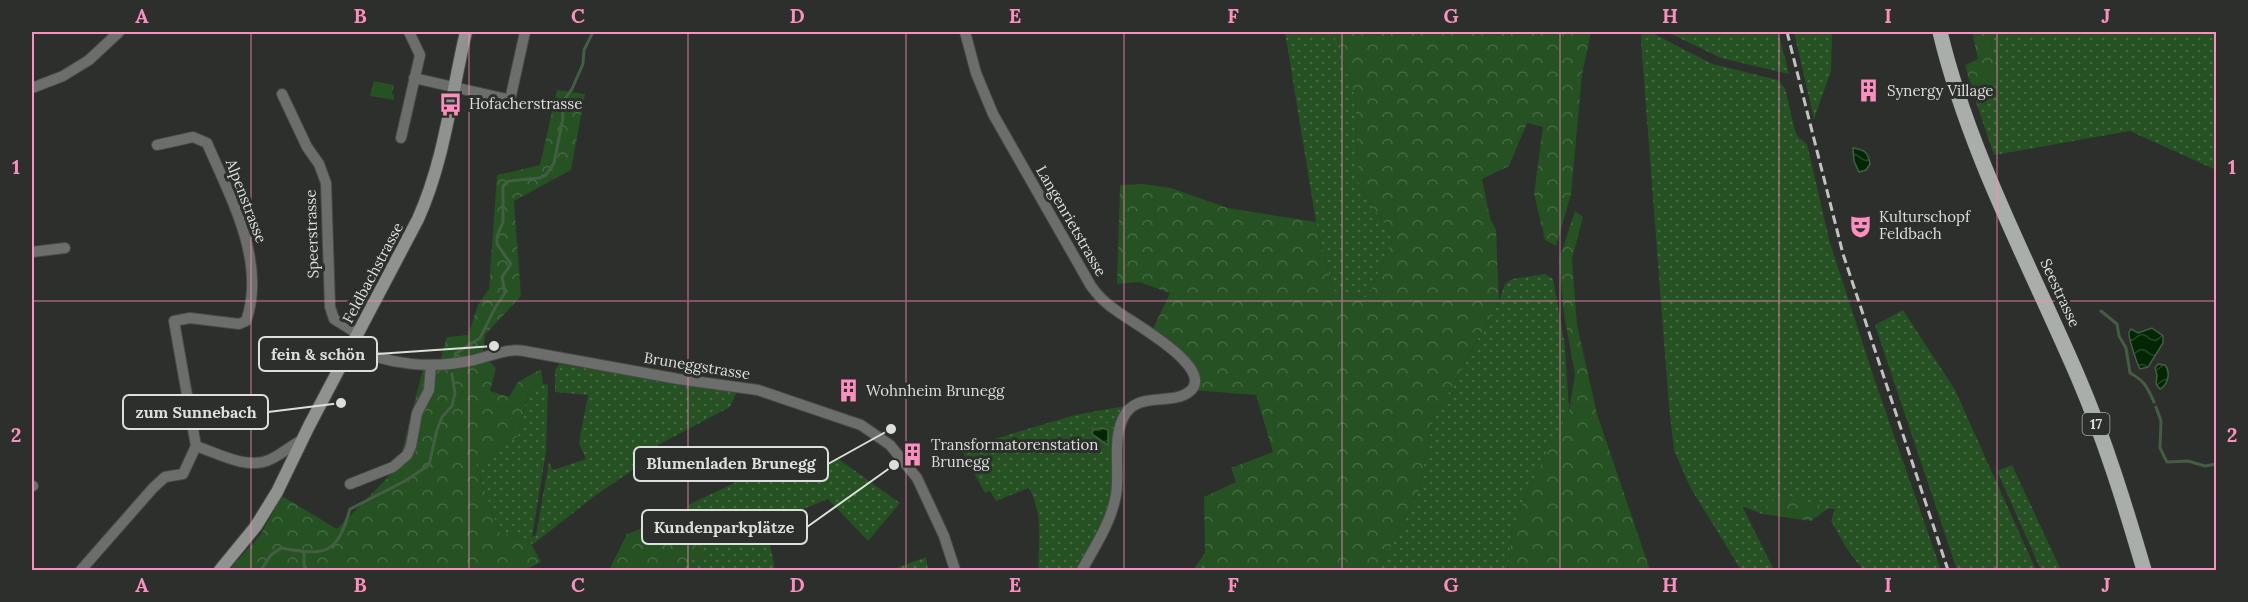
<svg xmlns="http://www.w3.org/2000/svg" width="2248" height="602" viewBox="0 0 2248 602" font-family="Lora,serif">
	<defs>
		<pattern id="grass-dots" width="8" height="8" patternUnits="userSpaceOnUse" patternTransform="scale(1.5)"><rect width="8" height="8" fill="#255123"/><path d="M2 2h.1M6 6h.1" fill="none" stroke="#446a42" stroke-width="1.8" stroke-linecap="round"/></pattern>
		<pattern id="forest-crowns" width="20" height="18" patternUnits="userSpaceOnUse" patternTransform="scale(1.5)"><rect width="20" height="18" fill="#255123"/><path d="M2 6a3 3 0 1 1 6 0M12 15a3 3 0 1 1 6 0" fill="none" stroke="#446a42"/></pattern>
		<pattern id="wetland-marsh" width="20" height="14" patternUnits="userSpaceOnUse" patternTransform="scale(1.5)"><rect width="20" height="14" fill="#255123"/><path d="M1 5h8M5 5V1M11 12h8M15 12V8" fill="none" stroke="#446a42"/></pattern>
		<pattern id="water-waves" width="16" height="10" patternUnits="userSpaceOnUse" patternTransform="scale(1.5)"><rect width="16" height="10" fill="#022702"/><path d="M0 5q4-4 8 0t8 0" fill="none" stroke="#264626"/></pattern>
	</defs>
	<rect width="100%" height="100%" fill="#2c2f2b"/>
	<path fill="url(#grass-dots)" fill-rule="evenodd" d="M1285,32H1333L1355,96L1359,186L1393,237L1368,298L1333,291L1316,222Z
		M1651,32L1679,47L1713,64L1778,80L1785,88L1795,131L1798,137L1807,144L1830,243L1875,381L1941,570H1863L1847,549L1831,521L1835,509L1767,504L1762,514L1742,506L1774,570H1741L1690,487L1674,450L1669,407L1641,41V33Z
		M1667,32H1778L1789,74L1721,58Z
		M1794,32H1832L1831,71L1814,119Z
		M1989,32H2216V170L2130,131L1994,155L1971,87L1998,81Z
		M1545,274L1553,279L1565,346L1569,412L1529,487L1512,530L1508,570H1379L1419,490L1433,421L1499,301L1505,284L1512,279Z
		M1903,310L1955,390L2036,570H1957L1875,325Z
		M559,364L736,393L730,407L658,445V453L596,495L532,545L529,540L499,532L476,465L518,436L529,389L543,384L548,385L546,452L532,537L536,535L549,462L553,470L586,459L579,443L588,395L555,392V370Z
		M1125,406L1116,489L1082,570H1038C1039,543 1043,513 1029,488L996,501L990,491L985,493L961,449L1075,415ZM1111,423H1113L1104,448L1086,431L1087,429Z
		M837,458L900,503L868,541L828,499L766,524L775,570H676L703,554L688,505L749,476L822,470Z
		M2012,465L2061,570H2041L1997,471Z
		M1205,553L1209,570H1193Z
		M926,557L928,570H891Z"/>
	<path fill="url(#forest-crowns)" d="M1333,32H1591L1582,75L1571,194L1556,246L1545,240L1534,194L1543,127L1527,123L1509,166L1482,179L1490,218L1496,230L1499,301L1433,421L1419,490L1379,570H1209L1205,553L1204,497L1236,482L1231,468L1273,452L1256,395L1192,390V374L1151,333L1170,293L1139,282L1117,284L1120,185L1143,184L1171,188L1228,208L1316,222L1333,291L1368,298L1393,237L1359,186L1355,96Z
		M1972,32H1989L1998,81L1971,87L1965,65L1978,59Z
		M374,81L394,85L392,94L394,95V100L370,96Z
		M557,90L585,94L571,170L514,201L521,296L485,335L483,353L440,361L447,337L468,335L478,305L489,289L497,175L540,165Z
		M1575,211L1583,217L1572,259L1577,325L1597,414L1650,570H1508L1512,530L1529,487L1569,412L1575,374L1564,314L1559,260Z
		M485,357L496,368L490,391L509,397L518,382L541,369L543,384L529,389L518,436L476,465L499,532L529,540L541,562L525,570H229L261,534L282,496L337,529L398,467L424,365Z
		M1785,494L1829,508L1811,521L1762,514L1767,504Z
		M690,510L703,554L676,570H609L627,534Z"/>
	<path fill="url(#wetland-marsh)" fill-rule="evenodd" d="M1111,422L1115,425L1110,449H1106L1086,431L1087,429ZM1102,428L1108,430L1107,437L1109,441L1100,440L1092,434L1094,430Z"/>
	<path fill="url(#water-waves)" stroke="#435e43" stroke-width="1.5" d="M1853,148C1865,150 1868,152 1870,164L1866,170L1859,172L1854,161Z
		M2152,328L2163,336V343L2148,367L2140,369C2137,364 2128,337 2129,332L2131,329L2138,333Z
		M2158,364L2165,365C2171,372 2168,385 2160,389L2156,384L2157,375L2155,368Z
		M1102,428L1108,430V445L1092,434L1093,430Z"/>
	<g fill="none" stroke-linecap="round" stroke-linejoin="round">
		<path stroke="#435e43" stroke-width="3" d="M2101,311L2117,324L2119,336L2126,348L2130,373C2145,381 2147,387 2154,402
			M455,354L480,338L495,308L505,293L502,277L511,264L497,244V236L503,222V186L509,181L539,178L546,175L554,163L563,118L562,103L572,89L583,64L584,50L593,32
			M2156,407L2161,421L2160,448L2167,462L2188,461L2205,466L2216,464
			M304,552V566L308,570
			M261,570L271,555L281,548C326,556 337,555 350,509L405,481L429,465L437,430L442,417L452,406L455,393L452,374"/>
		<defs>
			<path id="minor" d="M965,32L976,73L993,114L1091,286C1098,296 1106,304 1117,311C1129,321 1219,369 1189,392C1171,406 1136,390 1123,418C1112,442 1120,470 1116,495C1111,523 1095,546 1082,570
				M414,78L510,100L525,32
				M32,88L63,76L89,60L119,32
				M282,94L307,147L319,164L326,183L330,307L334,319L358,334
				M401,138L420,55L409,32
				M157,145L193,137L207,143C230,197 267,262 246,321L239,324L190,318L174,321L196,446
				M32,252L65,248
				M351,346C388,366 434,369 474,360C491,356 507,348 524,351L678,379L758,390L861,425L890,445L917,478L944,536L955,570
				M350,484L393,467L407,455L411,446L417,413L429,390L431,365
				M32,486H33
				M81,570L153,488L165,477L183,474L196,446C217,453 247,470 269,460C281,455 290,446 302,440"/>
			<path id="secondary" d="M220,570L256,526L277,492L309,426L418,219C445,159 451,95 466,32"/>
			<path id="primary" d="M1940,32C1969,153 2029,263 2078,377C2105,440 2125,505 2144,570"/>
		</defs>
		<use href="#minor" stroke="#484b47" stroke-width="12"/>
		<use href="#secondary" stroke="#484b47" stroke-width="14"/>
		<use href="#primary" stroke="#484b47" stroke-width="16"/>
		<use href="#minor" stroke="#6c6e6c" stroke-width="10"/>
		<use href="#secondary" stroke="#8f928f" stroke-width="12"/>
		<use href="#primary" stroke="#aaaeaa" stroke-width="15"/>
		<path stroke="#c0c3c0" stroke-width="3" stroke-dasharray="9 4.5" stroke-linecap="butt" d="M1787,32L1843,254L1948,570"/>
	</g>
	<path fill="none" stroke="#fd8ec0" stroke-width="1.5" stroke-opacity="0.55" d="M251,32V570M469,32V570M688,32V570M906,32V570M1124,32V570M1342,32V570M1560,32V570M1779,32V570M1997,32V570M32,301H2216"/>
	<defs>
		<symbol id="building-bare" viewBox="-9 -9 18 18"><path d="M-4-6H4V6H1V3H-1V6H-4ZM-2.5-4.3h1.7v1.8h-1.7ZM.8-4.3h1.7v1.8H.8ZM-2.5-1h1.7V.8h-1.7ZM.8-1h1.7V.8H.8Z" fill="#fd8ec0" stroke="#2c2f2b" stroke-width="2.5" paint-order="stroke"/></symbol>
		<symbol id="bus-bare" viewBox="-9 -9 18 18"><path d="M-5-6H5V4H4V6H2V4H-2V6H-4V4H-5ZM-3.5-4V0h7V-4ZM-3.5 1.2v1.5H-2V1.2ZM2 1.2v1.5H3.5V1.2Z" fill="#fd8ec0" stroke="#2c2f2b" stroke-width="2.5" paint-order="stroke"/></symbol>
		<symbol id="theatre-bare" viewBox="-9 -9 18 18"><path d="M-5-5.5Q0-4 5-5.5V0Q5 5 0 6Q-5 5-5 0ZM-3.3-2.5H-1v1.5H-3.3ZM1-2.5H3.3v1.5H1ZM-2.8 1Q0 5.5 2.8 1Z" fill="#fd8ec0" stroke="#2c2f2b" stroke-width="2.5" paint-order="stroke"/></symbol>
	</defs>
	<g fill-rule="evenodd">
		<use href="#building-bare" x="1852" y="74" width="33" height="33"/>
		<use href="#bus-bare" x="434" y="88" width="33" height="33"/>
		<use href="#theatre-bare" x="1844" y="210" width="33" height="33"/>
		<use href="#building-bare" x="832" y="374" width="33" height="33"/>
		<use href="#building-bare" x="896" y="438" width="33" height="33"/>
	</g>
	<g text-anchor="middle" stroke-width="6" stroke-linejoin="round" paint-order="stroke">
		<rect fill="#2c2f2b" stroke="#a7aaa7" stroke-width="1.5" x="2082.5" y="413" width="27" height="22" rx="4.5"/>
		<g font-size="14" font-weight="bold" fill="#dcdfdc">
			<text x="2096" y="429">17</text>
		</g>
		<g font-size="15" fill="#dcdfdc" stroke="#2c2f2b" text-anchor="start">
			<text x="1887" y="96">Synergy Village</text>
			<text x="469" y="109">Hofacherstrasse</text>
			<text x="1879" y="222">Kulturschopf<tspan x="1879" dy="17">Feldbach</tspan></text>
			<text x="866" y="396">Wohnheim Brunegg</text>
			<text x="931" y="450">Transformatorenstation<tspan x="931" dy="17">Brunegg</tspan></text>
		</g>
		<g font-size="15" fill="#dcdfdc" stroke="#2c2f2b">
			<text transform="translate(246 201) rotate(69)" y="5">Alpenstrasse</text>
			<text transform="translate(1071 221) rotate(60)" y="5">Langenrietstrasse</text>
			<text transform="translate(312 234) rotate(-92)" y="5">Speerstrasse</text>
			<text transform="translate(373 273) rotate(-62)" y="5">Feldbachstrasse</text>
			<text transform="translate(2060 293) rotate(65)" y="5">Seestrasse</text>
			<text transform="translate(697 366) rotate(9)" y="5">Bruneggstrasse</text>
		</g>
	</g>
	<path fill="none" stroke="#dcdfdc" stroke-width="2" d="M494 346L377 354M341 403L268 412M891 429L828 464M894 465L807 527"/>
	<g fill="#dcdfdc" stroke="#2c2f2b" stroke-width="2">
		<circle cx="494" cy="346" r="6"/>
		<circle cx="341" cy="403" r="6"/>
		<circle cx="891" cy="429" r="6"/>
		<circle cx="894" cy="465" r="6"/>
	</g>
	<g fill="#2c2f2b" stroke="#dcdfdc" stroke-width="2">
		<rect x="259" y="337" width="118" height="34" rx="6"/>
		<rect x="123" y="395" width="145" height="34" rx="6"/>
		<rect x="634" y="447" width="194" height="34" rx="6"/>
		<rect x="642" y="510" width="165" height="34" rx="6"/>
	</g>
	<g font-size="16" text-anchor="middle" font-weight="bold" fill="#dcdfdc">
		<text x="318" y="360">fein &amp; schön</text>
		<text x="196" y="418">zum Sunnebach</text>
		<text x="731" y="469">Blumenladen Brunegg</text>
		<text x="724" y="533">Kundenparkplätze</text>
	</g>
	<rect width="2248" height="602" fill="none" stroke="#2c2f2b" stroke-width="66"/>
	<rect x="33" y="33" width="2182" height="536" fill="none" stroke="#fd8ec0" stroke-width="2"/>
	<g font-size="20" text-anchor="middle" font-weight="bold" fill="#fd8ec0">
		<text x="142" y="23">A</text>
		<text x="360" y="23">B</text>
		<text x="578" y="23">C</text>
		<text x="797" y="23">D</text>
		<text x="1015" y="23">E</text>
		<text x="1233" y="23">F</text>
		<text x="1451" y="23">G</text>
		<text x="1670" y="23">H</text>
		<text x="1888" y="23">I</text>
		<text x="2106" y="23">J</text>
		<text x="16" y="174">1</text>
		<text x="2232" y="174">1</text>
		<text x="16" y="442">2</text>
		<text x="2232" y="442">2</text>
		<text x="142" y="592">A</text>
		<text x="360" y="592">B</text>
		<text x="578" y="592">C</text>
		<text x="797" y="592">D</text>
		<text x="1015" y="592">E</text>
		<text x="1233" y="592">F</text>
		<text x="1451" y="592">G</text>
		<text x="1670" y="592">H</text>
		<text x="1888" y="592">I</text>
		<text x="2106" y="592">J</text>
	</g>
</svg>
